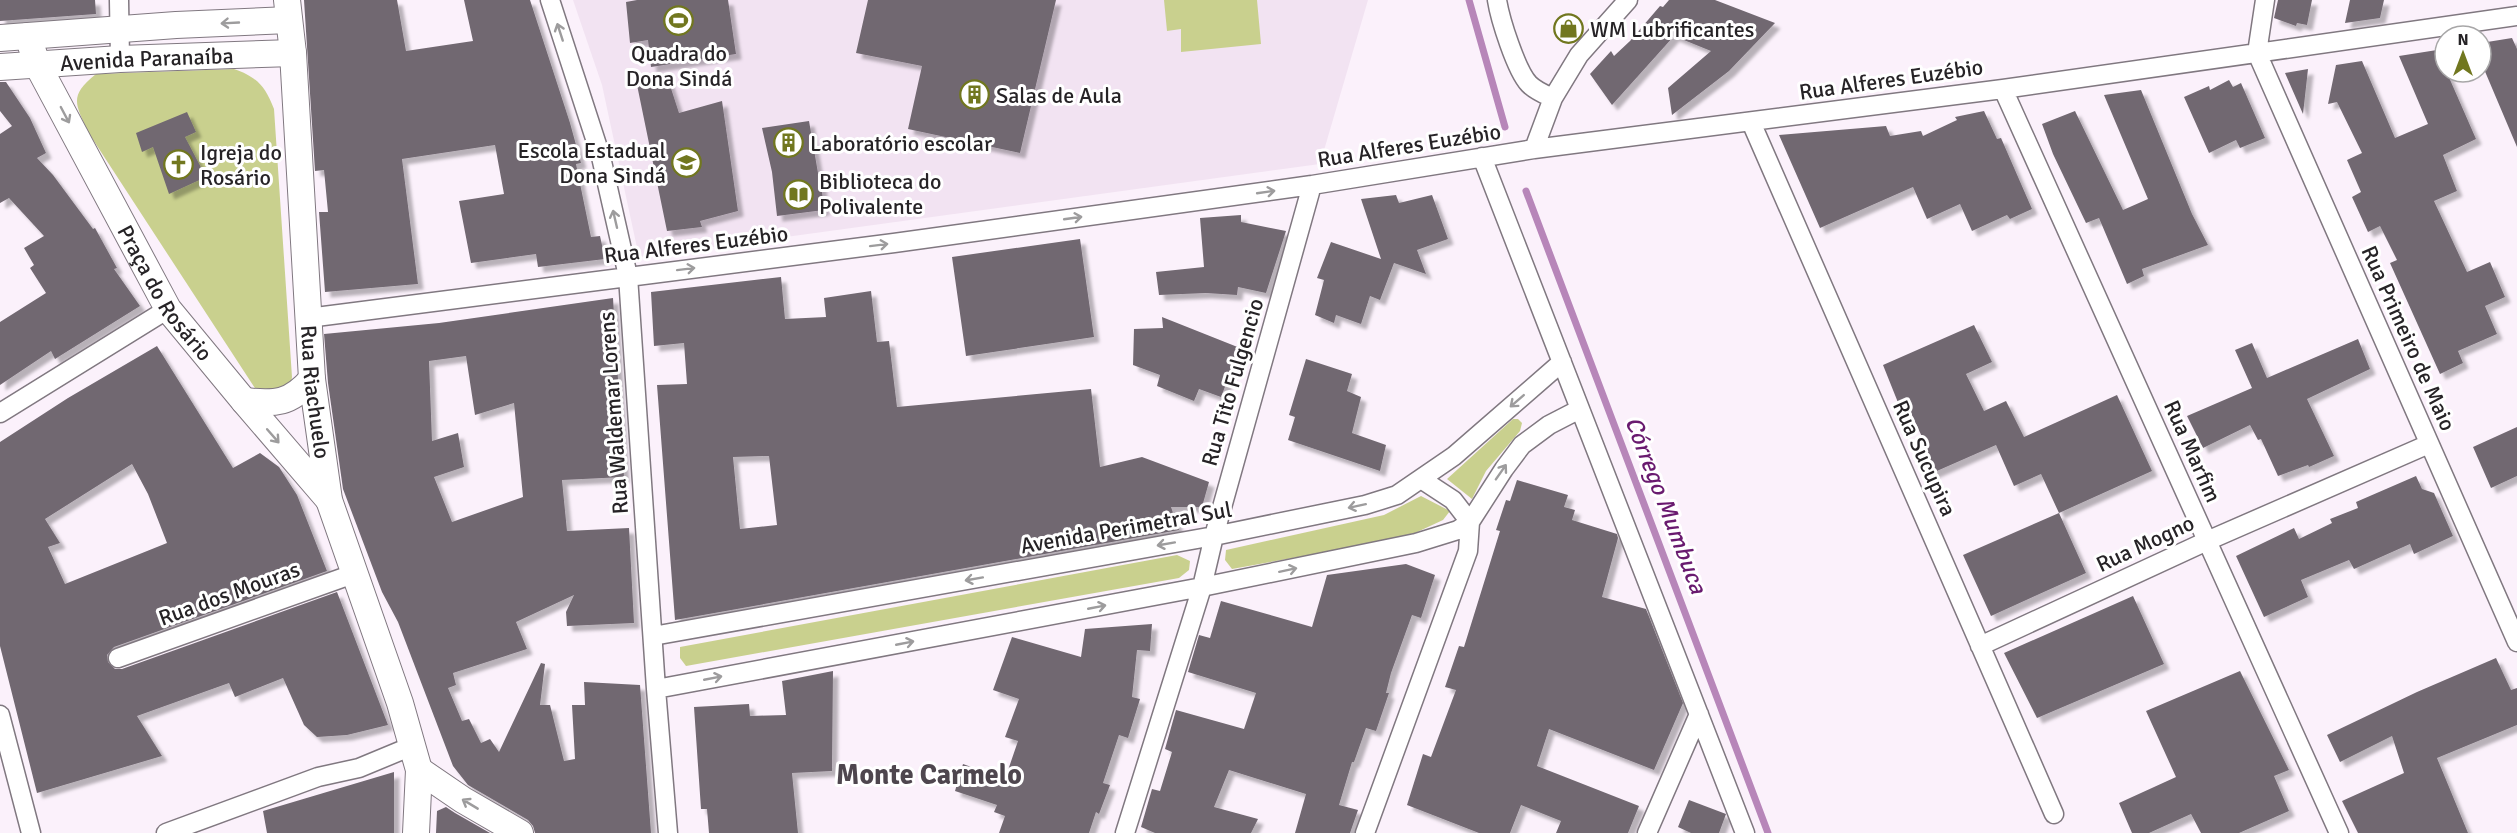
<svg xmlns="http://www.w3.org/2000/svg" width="2517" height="833" viewBox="0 0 2517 833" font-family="Signika,sans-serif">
	<defs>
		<filter id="shadow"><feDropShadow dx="5.5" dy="5.5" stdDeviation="1.5" flood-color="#0004"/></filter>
	</defs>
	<rect width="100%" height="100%" fill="#fbf1fb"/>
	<path fill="#f2e3f2" d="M573,0H1368L1320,164L639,257L602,85Z"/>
	<path fill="#c9d08e" d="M1164,0H1257L1261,44L1181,52V29L1167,31Z
		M234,69C257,77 265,86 274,109L292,377L290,389L262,399L88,132C75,103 69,96 96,74Z
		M1513,419H1518L1522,423L1520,431L1486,471L1472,499L1447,479Z
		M1421,496L1450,511L1443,520L1415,533L1370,544L1232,569L1225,560L1226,550L1384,515Z
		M1177,555L1190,561L1189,570L1179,578L686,666L680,658V647Z"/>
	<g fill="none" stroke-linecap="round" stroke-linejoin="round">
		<path stroke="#b786b9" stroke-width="7" d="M1469,0L1505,127
			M1526,191L1768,833"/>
	</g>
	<path fill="#716871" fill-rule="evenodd" filter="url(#shadow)" d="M0,0H95L96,14L0,21Z
		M304,0H397L406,51L473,41L464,0H530L570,123L581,163L576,164L591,237L600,236L605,259L538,267L536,254L471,263L459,201L504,194L495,145L402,159L418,284L325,292L319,212H328L324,170L315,171Z
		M637,0H728L736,54L651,67L648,40L630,43L626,2Z
		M868,0H1056L1020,153L908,129L922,66L856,53Z
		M1669,0H1715L1775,23L1729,71L1672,115L1668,88L1711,51L1674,36L1612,105L1590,74L1611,51L1614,56L1630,41L1660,6L1663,7Z
		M2278,0H2312L2307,25L2297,23L2296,26L2274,18Z
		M2350,0H2384L2380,18L2345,23Z
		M2512,38L2517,49V147L2481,62V43Z
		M2437,50L2476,139L2443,155L2457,191L2434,201L2467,272L2490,262L2505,297L2485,306L2497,334L2458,351L2463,363L2440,374L2390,263L2397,260L2380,226L2368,232L2352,197L2361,192L2347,160L2362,153L2337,102L2328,104L2336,65L2362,61L2395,138L2428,124L2399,56Z
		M2308,69L2303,114L2285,73Z
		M666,73L679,113L722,101L738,211L700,221L702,227L667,231L636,80Z
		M2229,80L2233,87L2241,83L2265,138L2240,148L2236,140L2209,153L2184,97L2209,86L2210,90Z
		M0,82H6L30,118L46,153L37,158L53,175L93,229L95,228L117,268L114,269L140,306L55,359L51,351L0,385V322L46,293L30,268L34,265L24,248L44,236L9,198L0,203V134L12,126L0,111Z
		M2141,90L2192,214L2208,245L2142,269L2144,276L2127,284L2099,218L2086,223L2053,154L2042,124L2075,111L2123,210L2148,199L2104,95Z
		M1984,111L1997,139L2001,138L2032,209L2010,219L2007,215L1972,231L1960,204L1927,219L1913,187L1820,228L1779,135L1886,126L1890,136L1921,131L1923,136L1957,120L1955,117Z
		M187,112L196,132L185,137L206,177L169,194L153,147L142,152L136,133Z
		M809,121L818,173H820L824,210L777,216L772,172L762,128Z
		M1396,195L1399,203L1432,195L1448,239L1417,250L1426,274L1394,263L1380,300L1370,296L1361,324L1336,315L1334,323L1315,315L1324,280L1317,278L1331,242L1381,259L1361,199Z
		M1241,215V222L1286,231L1266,293L1238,287L1237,295L1206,293L1159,295L1156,272L1204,267L1200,218Z
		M1080,239L1094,337L966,356L952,257Z
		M781,277L785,319L826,317L824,298L871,291L877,342L889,341L897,407L1091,389L1100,467L1142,457L1209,482L1202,507H1171L1179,530L675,620L657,385L687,384L684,343L654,346L651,292ZM769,456L777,525L740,529L733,457Z
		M613,298L624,477L562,480L567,531L629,528L634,623L567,626L566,612L574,595L516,622L527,649L453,673L456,685L448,688L462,721L469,719L481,743L490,739L499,752L541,663L545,664L540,705H550L564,761L575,759L572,705H585L584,682L640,685L651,833H535L533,826L528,820L468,785L453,766L398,622L382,592L343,489L328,383L324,334L439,323ZM466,356L475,415L514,403L523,497L452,522L434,477L464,467L458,433L432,441L429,361Z
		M1162,317L1240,348L1221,397L1199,389L1194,401L1157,386L1160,375L1133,365L1134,329L1163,328Z
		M1974,325L1992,362L1966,374L1984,411L2006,401L2024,437L2117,395L2152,471L2059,513L2041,474L2014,486L1996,445L1930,474L1916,443L1923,439L1906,402L1899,405L1883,365Z
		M2358,339L2370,369L2307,399L2334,456L2309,467L2308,465L2278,476L2261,439L2258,440L2250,425L2203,448L2187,416L2252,388L2235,350L2252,343L2267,378Z
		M157,346L233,468L260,453L279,467L297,495L327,571L114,647L107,655L108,662L115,669H122L337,592L388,725L347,735L317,737L304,725L283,678L235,697L229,683L137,716L162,756L37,793L0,646V442L68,398ZM132,464L148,494L167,543L65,584L48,547L60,543L45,519Z
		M1306,359L1352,374L1347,391L1361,397L1352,433L1386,445L1380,471L1288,440L1295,417L1289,415Z
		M2517,427V476L2491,488L2473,447Z
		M2416,476L2422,489L2434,493L2453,536L2414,554L2410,544L2354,569L2349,560L2301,580L2308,597L2264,617L2236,556L2294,528L2299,539L2332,523L2330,519L2358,508L2356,502Z
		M1517,480L1568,495L1564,507L1575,510L1572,520L1617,534L1618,538L1602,597L1646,609L1683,703L1654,770L1549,729L1537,766L1639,806L1628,833H1556L1561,821L1521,805L1510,833H1479L1407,805L1423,754L1431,757L1456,690L1445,687L1459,646L1464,647L1500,531L1496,530L1506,500L1510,501Z
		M2059,513L2086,573L1991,616L1963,555Z
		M1406,564L1435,575L1421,618L1412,615L1391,673L1386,693H1389L1376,731L1366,728L1354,762H1352L1339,805L1358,810L1350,833H1295L1306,794L1229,770L1214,807L1258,819L1251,833H1155L1141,827L1152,789L1160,791L1172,752L1165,749L1176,710L1244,729L1256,693L1188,672L1199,635L1210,638L1221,601L1312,627L1327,575Z
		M2133,596L2164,664L2037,718L2004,653Z
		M1152,624L1150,651L1137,650L1132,697L1140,699L1128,738L1119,735L1103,783L1110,785L1099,814L1096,812L1089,833H999L1005,816L994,812L997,805L955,791L963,764L1005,779L1018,741L1005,737L1019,699L993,690L1012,637L1081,657L1085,629Z
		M2496,658L2511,690L2517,688V725L2437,758L2468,833H2358L2342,801L2404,773L2392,736L2340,762L2327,735L2417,692Z
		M833,671L832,771L792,773L798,833H709L707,809H701L694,707L749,704L750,716L786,715L782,681Z
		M2240,671L2289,770L2274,776L2289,811L2239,833H2201L2191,814L2149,833H2132L2119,803L2176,777L2146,711Z
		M394,772V833H267L263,811Z
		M1689,800L1726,814L1719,833H1691L1678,827Z
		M446,807L455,813L490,833H436L437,811Z"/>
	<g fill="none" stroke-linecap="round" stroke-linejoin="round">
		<defs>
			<path id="street" d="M119,0L120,59
				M550,0L601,157L628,276L656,689L668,833
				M1497,0C1500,19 1516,70 1529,84C1536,91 1544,94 1553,98
				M2265,0L2257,53L2517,642
				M2003,89L2339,833
				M1751,122L2054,814
				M1534,149L1553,98L1579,55L1628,0
				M1482,157L1745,833
				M308,318L894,243L1312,185L1534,149L2003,89L2517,16
				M0,413L168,309
				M1421,479L1453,500L1470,522
				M653,636L1214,536L1365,505L1397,495L1454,456L1562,362
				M1980,646L2207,541L2429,444
				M118,658L356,573
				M656,689L1202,587L1416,543L1458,530L1470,522
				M0,715L31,833
				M166,833L318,777L359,768L412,746
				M1125,833L1202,587L1214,536L1312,185
				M1365,833L1468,551L1470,522L1504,469L1522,445L1549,425L1580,409
				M1647,833L1699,714"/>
			<g id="secondary">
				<path id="s1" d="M287,0L293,53L312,379L329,500L400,703L419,770L416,833"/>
				<path id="s2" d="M28,36L37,64L168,309L244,401L329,500"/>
				<path d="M0,38L176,25L289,20"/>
				<path id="s3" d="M0,67L120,59L293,53"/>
				<path d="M244,401C276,404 290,404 312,379"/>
				<path d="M419,770L463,800L520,833"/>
			</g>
		</defs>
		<use href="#street" stroke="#807880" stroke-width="21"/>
		<use href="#secondary" stroke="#807880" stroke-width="28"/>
		<use href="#street" stroke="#fff" stroke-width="18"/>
		<use href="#secondary" stroke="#fff" stroke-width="26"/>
	</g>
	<defs><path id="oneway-shaft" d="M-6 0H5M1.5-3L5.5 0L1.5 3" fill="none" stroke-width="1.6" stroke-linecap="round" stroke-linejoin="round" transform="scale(1.5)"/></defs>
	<g stroke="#9d9c9d">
		<use href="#oneway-shaft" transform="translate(230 23) rotate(177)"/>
		<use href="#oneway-shaft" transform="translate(560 32) rotate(-108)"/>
		<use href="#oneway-shaft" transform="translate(65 115) rotate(62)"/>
		<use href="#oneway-shaft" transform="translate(1266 192) rotate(-8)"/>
		<use href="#oneway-shaft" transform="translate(1073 218) rotate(-8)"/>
		<use href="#oneway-shaft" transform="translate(615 219) rotate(-103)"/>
		<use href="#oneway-shaft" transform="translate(879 245) rotate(-7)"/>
		<use href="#oneway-shaft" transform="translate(686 269) rotate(-7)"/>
		<use href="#oneway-shaft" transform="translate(1517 401) rotate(139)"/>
		<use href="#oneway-shaft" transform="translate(273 436) rotate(49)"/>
		<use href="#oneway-shaft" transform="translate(1501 472) rotate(-55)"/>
		<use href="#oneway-shaft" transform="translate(1357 506) rotate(168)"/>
		<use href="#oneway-shaft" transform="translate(1166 544) rotate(170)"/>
		<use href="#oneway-shaft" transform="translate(1288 570) rotate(-12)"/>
		<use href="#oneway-shaft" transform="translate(974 579) rotate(170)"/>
		<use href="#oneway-shaft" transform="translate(1097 607) rotate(-11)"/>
		<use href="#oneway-shaft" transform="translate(905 643) rotate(-11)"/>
		<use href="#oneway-shaft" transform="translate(713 678) rotate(-11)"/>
		<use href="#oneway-shaft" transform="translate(470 804) rotate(-149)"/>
	</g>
	<defs>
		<symbol id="stadium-ring" viewBox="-11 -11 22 22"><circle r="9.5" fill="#fff" stroke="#71771f" stroke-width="1.5"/><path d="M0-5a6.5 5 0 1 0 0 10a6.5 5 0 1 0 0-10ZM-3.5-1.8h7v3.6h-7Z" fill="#71771f"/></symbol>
		<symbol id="shop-ring" viewBox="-11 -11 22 22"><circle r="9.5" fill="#fff" stroke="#71771f" stroke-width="1.5"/><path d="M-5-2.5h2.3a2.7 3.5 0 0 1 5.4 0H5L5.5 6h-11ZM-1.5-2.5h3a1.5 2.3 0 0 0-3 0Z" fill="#71771f"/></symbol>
		<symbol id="building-ring" viewBox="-11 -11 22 22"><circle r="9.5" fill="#fff" stroke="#71771f" stroke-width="1.5"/><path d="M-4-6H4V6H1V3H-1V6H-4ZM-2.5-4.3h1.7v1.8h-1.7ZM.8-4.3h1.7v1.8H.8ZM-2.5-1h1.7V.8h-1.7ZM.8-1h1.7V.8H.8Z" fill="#71771f"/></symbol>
		<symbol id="school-ring" viewBox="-11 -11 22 22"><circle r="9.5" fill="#fff" stroke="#71771f" stroke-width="1.5"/><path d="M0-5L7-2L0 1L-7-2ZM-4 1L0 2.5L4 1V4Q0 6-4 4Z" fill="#71771f"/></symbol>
		<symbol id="church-ring" viewBox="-11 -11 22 22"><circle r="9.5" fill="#fff" stroke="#71771f" stroke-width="1.5"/><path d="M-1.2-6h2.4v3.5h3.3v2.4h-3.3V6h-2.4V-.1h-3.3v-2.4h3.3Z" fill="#71771f"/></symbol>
		<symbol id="library-ring" viewBox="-11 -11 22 22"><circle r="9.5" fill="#fff" stroke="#71771f" stroke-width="1.5"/><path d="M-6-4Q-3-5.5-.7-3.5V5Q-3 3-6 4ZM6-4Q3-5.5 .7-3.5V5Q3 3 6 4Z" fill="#71771f"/></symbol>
	</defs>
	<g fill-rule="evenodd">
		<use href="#stadium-ring" x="662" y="4" width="33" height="33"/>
		<use href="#shop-ring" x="1552" y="12" width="33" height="33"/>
		<use href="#building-ring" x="958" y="78" width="33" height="33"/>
		<use href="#building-ring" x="772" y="126" width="33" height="33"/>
		<use href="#school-ring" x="670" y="146" width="33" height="33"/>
		<use href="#church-ring" x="162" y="148" width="33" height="33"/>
		<use href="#library-ring" x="782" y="178" width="33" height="33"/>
	</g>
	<g text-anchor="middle" stroke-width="6" stroke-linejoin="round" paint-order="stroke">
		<g font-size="22" fill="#262326" stroke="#fff" text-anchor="start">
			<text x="1590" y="37">WM Lubrificantes</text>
			<text x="679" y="61" text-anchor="middle">Quadra do<tspan x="679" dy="25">Dona Sindá</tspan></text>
			<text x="996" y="103">Salas de Aula</text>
			<text x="810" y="151">Laboratório escolar</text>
			<text x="666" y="158" text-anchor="end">Escola Estadual<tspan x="666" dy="25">Dona Sindá</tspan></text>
			<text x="200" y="160">Igreja do<tspan x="200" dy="25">Rosário</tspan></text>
			<text x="819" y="189">Biblioteca do<tspan x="819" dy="25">Polivalente</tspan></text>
		</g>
		<g font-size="22" fill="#262326" stroke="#fff">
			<text dy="8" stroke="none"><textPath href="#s3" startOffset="147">Avenida Paranaíba</textPath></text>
			<text transform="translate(1891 79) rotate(-8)" y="8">Rua Alferes Euzébio</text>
			<text transform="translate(1409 145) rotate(-9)" y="8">Rua Alferes Euzébio</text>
			<text transform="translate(696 244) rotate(-7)" y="8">Rua Alferes Euzébio</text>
			<text dy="8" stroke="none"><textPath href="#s2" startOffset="292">Praça do Rosário</textPath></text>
			<text transform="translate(2409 338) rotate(66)" y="8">Rua Primeiro de Maio</text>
			<text transform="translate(1232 382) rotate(-74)" y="8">Rua Tito Fulgencio</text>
			<text dy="8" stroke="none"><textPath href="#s1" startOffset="393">Rua Riachuelo</textPath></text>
			<text transform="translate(613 413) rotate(-94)" y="8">Rua Waldemar Lorens</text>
			<text transform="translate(2193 451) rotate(66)" y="8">Rua Marfim</text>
			<text transform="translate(1925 458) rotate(66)" y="8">Rua Sucupira</text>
			<text transform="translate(1126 527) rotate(-10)" y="8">Avenida Perimetral Sul</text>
			<text transform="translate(2145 543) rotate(-25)" y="8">Rua Mogno</text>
			<text transform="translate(229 593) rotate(-20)" y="8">Rua dos Mouras</text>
		</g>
		<g font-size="24" font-style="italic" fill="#691a6f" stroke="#fff">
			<text transform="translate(1666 505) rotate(69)" y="8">Córrego Mumbuca</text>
		</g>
		<g font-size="28" font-weight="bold" fill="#4e464e" stroke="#fff">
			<text x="929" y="784">Monte Carmelo</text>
		</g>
	</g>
	<g transform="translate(2463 54)"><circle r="28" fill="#ffffff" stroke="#a8a7a8" stroke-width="1.5"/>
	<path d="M0-4.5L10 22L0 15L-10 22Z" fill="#71771f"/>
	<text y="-9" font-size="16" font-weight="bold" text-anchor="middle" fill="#262326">N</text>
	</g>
</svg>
